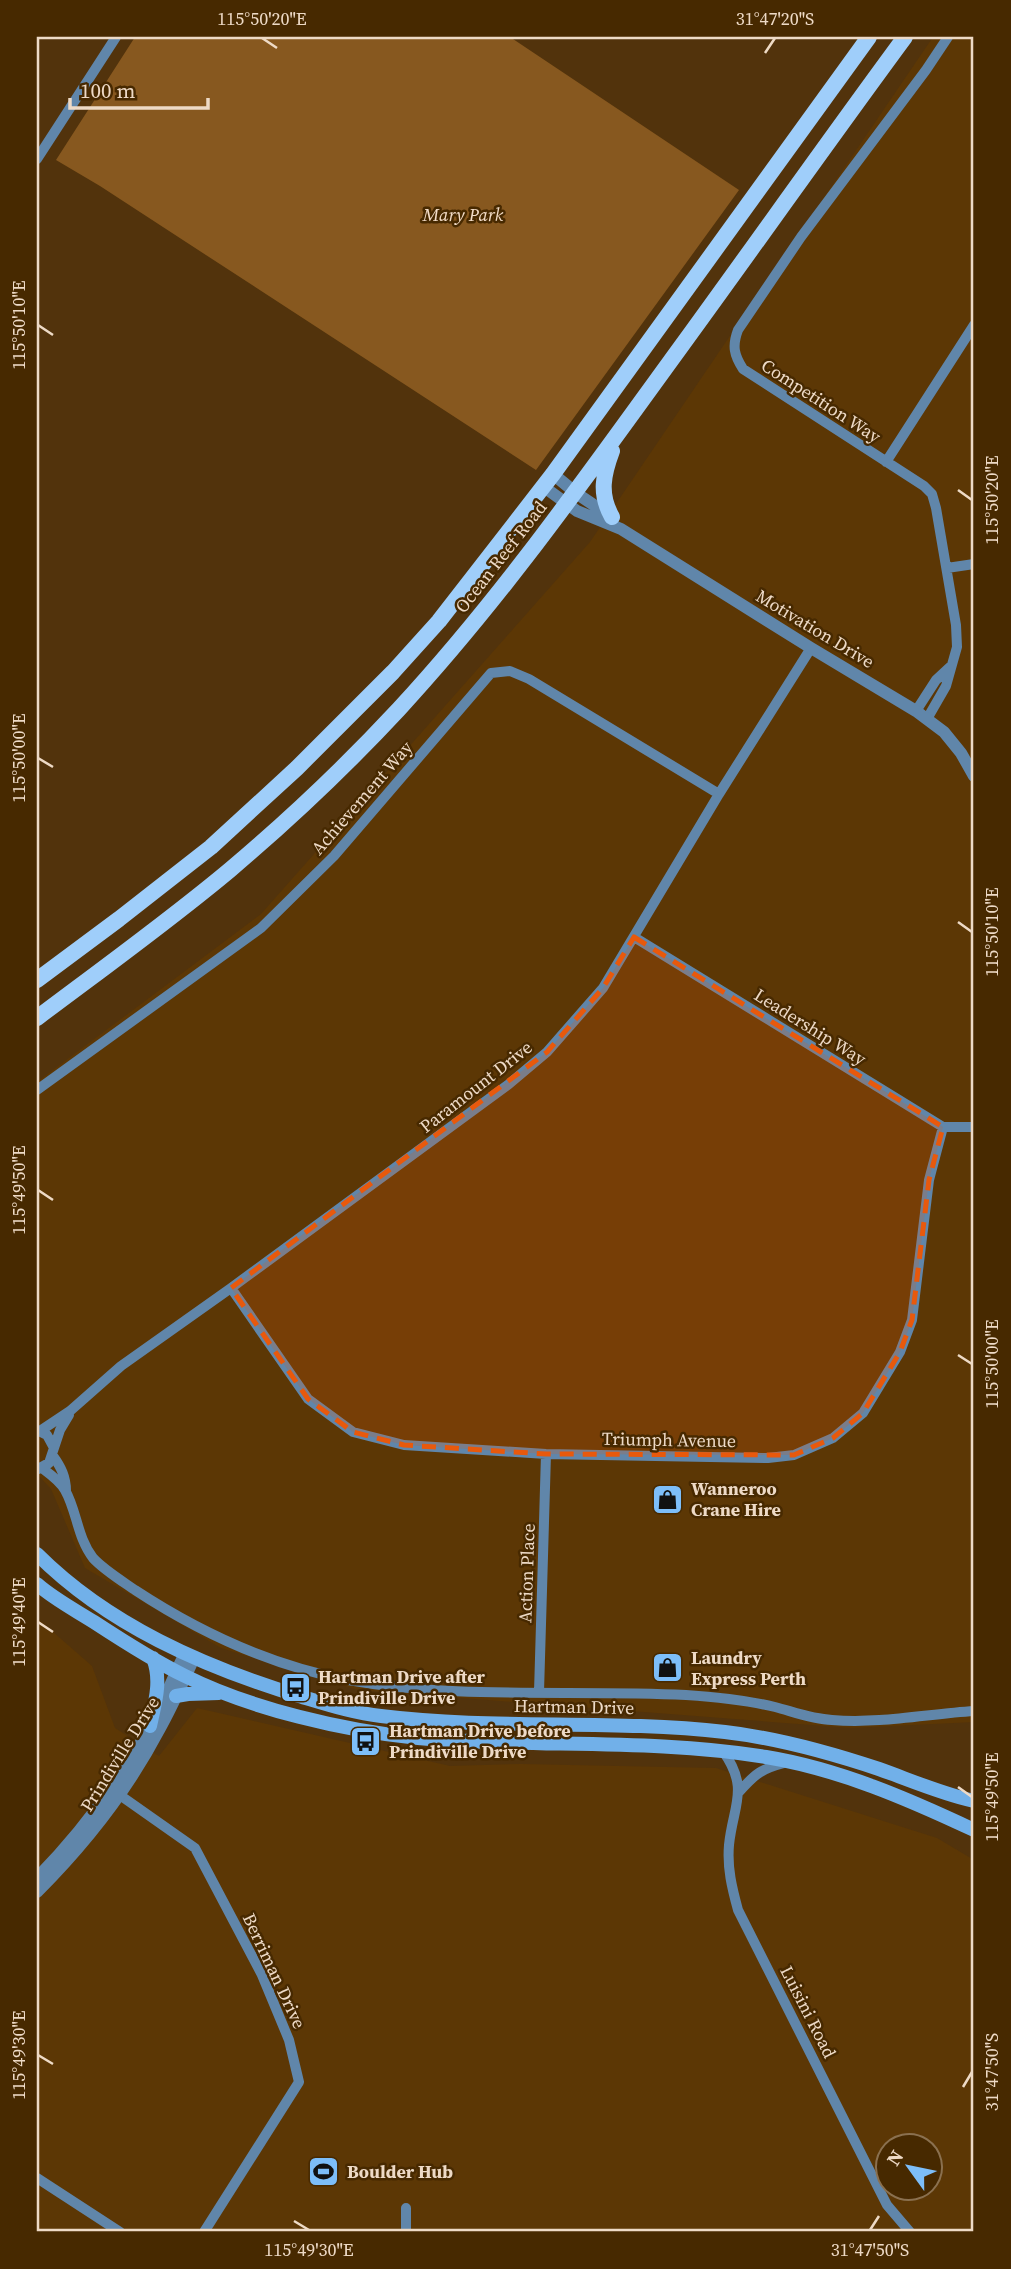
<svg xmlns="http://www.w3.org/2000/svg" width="1011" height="2269" viewBox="0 0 1011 2269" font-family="'Source Serif 4',serif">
	<rect width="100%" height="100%" fill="#52330c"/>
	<path fill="#5c3705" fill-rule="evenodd" d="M933,37H974V1722L851,1728L358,1690L221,1648L85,1568L51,1489L37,1474V1082L261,914L590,542Z
		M37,1618L92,1666L115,1728L159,1756L197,1708L450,1766L521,1764L716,1768L937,1838L974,1860V2232H37ZM888,2146H930V2188H888Z"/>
	<path fill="#87581f" d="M135,37H510L739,190L536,470L100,186L56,160Z"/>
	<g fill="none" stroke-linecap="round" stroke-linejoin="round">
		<path stroke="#6086aa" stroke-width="10" d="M37,159L116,37
			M886,462L974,325
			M947,568L974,564
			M916,711L936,680L950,667
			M927,719L946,686L957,647L956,625L936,508L932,494L924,486L743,369C734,355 732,346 738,330L801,237L926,70L948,37
			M634,937L943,1127H974
			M37,1090L261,928L334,856L491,673L510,671L529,679L719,794
			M231,1288L308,1399L353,1432L404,1445L546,1454L768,1458L794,1455L833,1438L863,1413L900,1352L912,1320L929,1180L943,1127
			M37,1430L47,1435L54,1448L49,1463L38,1469
			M40,1431L70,1411L121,1366L231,1288L509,1084L547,1052L603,988L719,794L811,648
			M54,1448L60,1430L69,1415
			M53,1456C61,1467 66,1477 66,1491
			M42,1468C50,1474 60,1481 65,1490C77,1511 77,1537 93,1558C104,1570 122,1581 135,1590C199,1632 273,1666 348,1680C460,1700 574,1689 686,1695C716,1697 746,1700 775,1707C794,1712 812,1719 832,1720C879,1724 927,1714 974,1711
			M539,1692L546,1454
			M723,1751C750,1789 733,1805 729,1845C727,1868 732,1888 738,1910L887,2205L910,2232
			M114,1791L195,1848L262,1975L289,2040L299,2082L204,2232
			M739,1792C755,1774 761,1769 784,1763
			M37,2178L120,2232
			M406,2208V2232"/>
		<path stroke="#6086aa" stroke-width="12" d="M553,474L576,493L613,518
			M544,487L577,511L621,529L811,648L916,711L944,732L961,753L974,776
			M37,1878C81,1833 119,1782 150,1727C163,1703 173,1678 185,1653
			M37,1892C85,1844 127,1791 159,1730C172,1707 183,1682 194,1658"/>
		<path stroke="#71b0e9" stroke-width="14" d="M37,1554C108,1625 204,1667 299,1696C326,1704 353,1713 381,1716C495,1730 611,1719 725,1732C778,1738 828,1752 879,1769C910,1780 942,1794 974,1801
			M37,1584C54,1599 75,1610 94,1622C123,1641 154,1661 185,1676C251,1709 345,1731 418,1738C534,1748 651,1738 766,1757C839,1769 908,1799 974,1830
			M176,1696L188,1694L219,1693
			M150,1726C155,1703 162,1680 153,1658"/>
		<path stroke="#9fcefa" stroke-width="16" d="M612,517C599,494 603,475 612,451
			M37,980L119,919L211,847L297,768L393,672L439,621L553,474L869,37
			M37,1018C102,969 169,921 231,869C290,819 347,765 399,709C504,595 589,473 680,348C755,245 829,140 905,37"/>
	</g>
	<path fill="#e8590c" fill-opacity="0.2" stroke="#e8590c" stroke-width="5" stroke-dasharray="14 9" stroke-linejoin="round" d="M634,937L943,1127L929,1180L912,1320L900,1352L863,1413L833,1438L794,1455L546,1454L404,1445L353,1432L308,1399L231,1288L547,1052L603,988Z"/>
	<path fill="none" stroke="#eedac6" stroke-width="2.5" d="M262,38L277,48M765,53L775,38M38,325L53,335M958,490L972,500M38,758L53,767M958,922L972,932M38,1190L53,1200M958,1355L972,1364M38,1622L53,1632M958,1787L972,1797M38,2055L53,2064M963,2087L972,2072M294,2221L309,2230M870,2230L879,2216"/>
	<defs>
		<symbol id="shop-square" viewBox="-11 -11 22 22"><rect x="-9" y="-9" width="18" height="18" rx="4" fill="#7dbef9" stroke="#472900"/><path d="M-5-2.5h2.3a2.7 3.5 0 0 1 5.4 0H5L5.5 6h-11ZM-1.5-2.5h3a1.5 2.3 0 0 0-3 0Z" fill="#111"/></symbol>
		<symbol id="bus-square" viewBox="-11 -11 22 22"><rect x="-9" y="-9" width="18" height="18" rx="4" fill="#7dbef9" stroke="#472900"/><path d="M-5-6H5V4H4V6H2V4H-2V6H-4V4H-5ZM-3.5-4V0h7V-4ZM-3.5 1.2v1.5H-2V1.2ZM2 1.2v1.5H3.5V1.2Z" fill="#111"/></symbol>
		<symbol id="stadium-square" viewBox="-11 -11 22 22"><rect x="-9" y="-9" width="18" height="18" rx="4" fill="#7dbef9" stroke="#472900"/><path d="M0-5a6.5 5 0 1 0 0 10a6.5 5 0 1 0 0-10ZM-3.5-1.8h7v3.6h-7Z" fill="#111"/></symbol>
	</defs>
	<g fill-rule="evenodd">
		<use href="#shop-square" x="650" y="1482" width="35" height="35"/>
		<use href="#shop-square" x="650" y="1650" width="35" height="35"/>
		<use href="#bus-square" x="278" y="1670" width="35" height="35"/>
		<use href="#bus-square" x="348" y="1724" width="35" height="35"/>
		<use href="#stadium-square" x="306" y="2154" width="35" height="35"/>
	</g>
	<g text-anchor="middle" stroke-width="5" stroke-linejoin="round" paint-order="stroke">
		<g font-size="18" font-style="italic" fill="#f3ddc8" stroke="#472900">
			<text x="463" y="221">Mary Park</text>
		</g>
		<g font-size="18" fill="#eedac6" stroke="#472900">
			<text transform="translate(821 401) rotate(33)" y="6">Competition Way</text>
			<text transform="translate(501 557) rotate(-52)" y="6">Ocean Reef Road</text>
			<text transform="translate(815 629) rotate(31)" y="6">Motivation Drive</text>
			<text transform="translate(362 798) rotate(-49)" y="6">Achievement Way</text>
			<text transform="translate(810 1027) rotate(32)" y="6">Leadership Way</text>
			<text transform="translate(476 1087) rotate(-38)" y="6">Paramount Drive</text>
			<text transform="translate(669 1440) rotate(1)" y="6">Triumph Avenue</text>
			<text transform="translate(527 1573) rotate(-88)" y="6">Action Place</text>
			<text transform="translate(574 1707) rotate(1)" y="6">Hartman Drive</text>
			<text transform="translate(120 1754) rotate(-58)" y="6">Prindiville Drive</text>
			<text transform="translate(274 1971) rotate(65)" y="6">Berriman Drive</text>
			<text transform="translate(808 2012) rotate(63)" y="6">Luisini Road</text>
		</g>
		<g font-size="18" font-weight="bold" fill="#eedac6" stroke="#472900" text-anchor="start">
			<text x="691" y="1495">Wanneroo<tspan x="691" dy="21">Crane Hire</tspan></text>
			<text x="691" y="1664">Laundry<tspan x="691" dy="21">Express Perth</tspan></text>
			<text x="318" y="1683">Hartman Drive after<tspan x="318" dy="21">Prindiville Drive</tspan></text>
			<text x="389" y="1737">Hartman Drive before<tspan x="389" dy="21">Prindiville Drive</tspan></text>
			<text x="347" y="2178">Boulder Hub</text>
		</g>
	</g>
	<rect width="1011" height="2269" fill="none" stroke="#472900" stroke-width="77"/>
	<g transform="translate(909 2167) rotate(303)"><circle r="33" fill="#472900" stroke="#8a704f" stroke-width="2"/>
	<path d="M0-5L12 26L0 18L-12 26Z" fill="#7dbef9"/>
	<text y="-10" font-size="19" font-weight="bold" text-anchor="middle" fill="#eedac6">N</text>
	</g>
	<path d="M70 98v10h138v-10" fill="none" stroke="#eedac6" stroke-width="3.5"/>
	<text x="80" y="98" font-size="21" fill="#eedac6" stroke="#472900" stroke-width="5" paint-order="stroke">100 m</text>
	<rect x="38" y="38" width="934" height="2192" fill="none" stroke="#eedac6" stroke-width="2.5"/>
	<g font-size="18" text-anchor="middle" fill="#eedac6">
		<text x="262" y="25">115°50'20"E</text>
		<text x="775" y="25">31°47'20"S</text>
		<text transform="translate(19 325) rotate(-90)" y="6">115°50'10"E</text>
		<text transform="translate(992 500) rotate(-90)" y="6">115°50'20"E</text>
		<text transform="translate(19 758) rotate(-90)" y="6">115°50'00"E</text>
		<text transform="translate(992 932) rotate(-90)" y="6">115°50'10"E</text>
		<text transform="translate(19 1190) rotate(-90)" y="6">115°49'50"E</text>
		<text transform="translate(992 1364) rotate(-90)" y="6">115°50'00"E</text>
		<text transform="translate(19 1622) rotate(-90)" y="6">115°49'40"E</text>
		<text transform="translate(992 1797) rotate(-90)" y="6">115°49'50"E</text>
		<text transform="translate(19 2055) rotate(-90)" y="6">115°49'30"E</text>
		<text transform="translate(992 2072) rotate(-90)" y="6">31°47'50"S</text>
		<text x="309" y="2256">115°49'30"E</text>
		<text x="870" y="2256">31°47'50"S</text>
	</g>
</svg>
